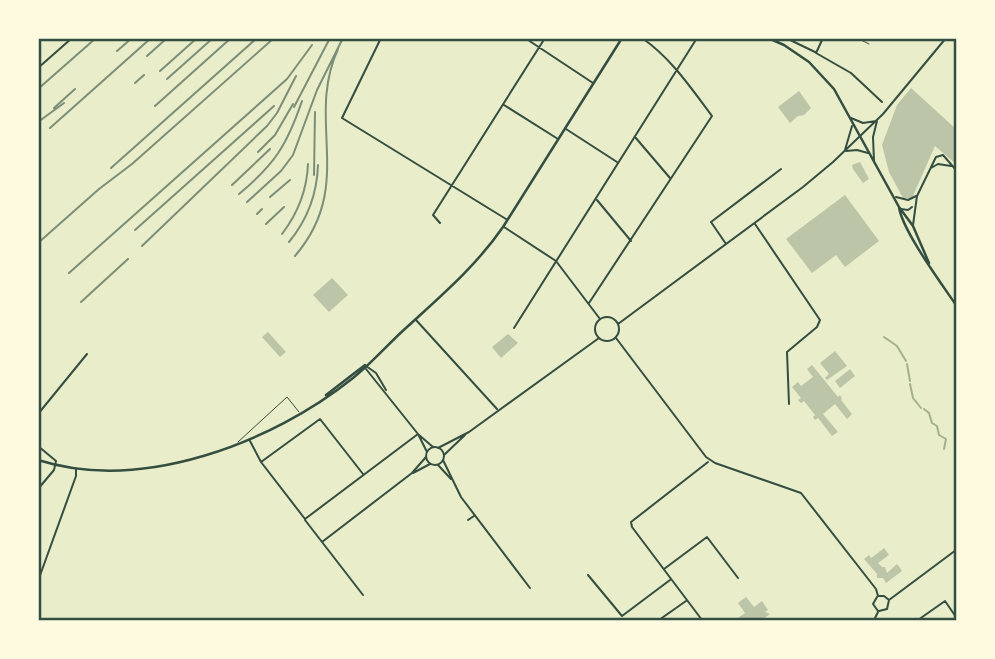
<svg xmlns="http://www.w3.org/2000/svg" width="995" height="659" viewBox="0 0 995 659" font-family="'Times New Roman',serif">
	<rect width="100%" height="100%" fill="#e9edc9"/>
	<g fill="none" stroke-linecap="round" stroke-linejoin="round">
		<path stroke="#a3b18a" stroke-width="2" d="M884,337L897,346L906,361
			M907,364L910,381
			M910,384L913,398L921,408
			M924,409L929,413L932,423L937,426L939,435L946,439L944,449"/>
	</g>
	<path fill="#bcc5a7" d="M911,88L956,129V164L935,146L912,198H903L889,172L882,145L897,105Z
		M799,91L811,108L804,115L798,116L790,123L778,107Z
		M860,162L869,179L863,183L853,169L852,165Z
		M845,195L879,241L845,267L836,255L812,273L786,239Z
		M332,278L348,295L329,312L313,295Z
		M268,332L286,352L280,357L262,337Z
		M508,334L518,343L501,358L492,347Z
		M835,351L847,366L827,380L825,378L829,374L820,363Z
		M812,365L838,397L840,395L842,399L841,400L852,414L847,419L835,404L823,414L838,432L832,436L818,418L815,420L813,417L815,415L804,401L801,403L798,400L801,398L792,387L798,382L801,386L813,377L807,369Z
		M850,369L855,376L840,388L835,381Z
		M884,548L889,555L878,563L882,567H885L887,573L897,564L902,571L886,583L883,578H877V574L864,559L869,555L871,558L874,556Z
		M746,597L754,607L762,601L768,610L765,612L770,614L763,619L760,618L762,620H735L745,613L738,603Z"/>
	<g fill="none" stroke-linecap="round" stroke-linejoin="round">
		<path stroke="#344e41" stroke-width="1" d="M857,38L869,44
			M238,442L287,397L299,412"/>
		<path stroke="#344e41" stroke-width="2" d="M381,38L342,118L506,219
			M525,38L593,83
			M786,38L815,52
			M823,38L816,53L851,73L882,102
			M38,68L72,38
			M504,105L558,139
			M851,118L863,123L876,121
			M566,129L617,162
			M635,137L670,178
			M845,150L852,126
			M846,151L857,150L868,153
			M874,161L873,137L877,121
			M931,168L938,164L951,166
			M896,197L908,200L916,196
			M597,200L631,241
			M901,209L908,210L912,207
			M440,223L433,215L545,38
			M755,224L820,320L817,327L787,352L789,404
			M913,225L917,196L936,157L943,155L956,170
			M504,227L556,261L600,319
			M726,244L711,222L781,169
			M589,303L712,116C691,88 671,58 642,38
			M595 329a12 12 0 1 1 24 0a12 12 0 1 1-24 0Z
			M416,320L497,409
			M618,324L803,187L833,162L883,114L946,38
			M514,328L697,38
			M616,338L706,457L715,463L801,493L876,589L878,596
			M366,366L376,373L386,390
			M366,369L418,434L427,452
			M38,414L87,354
			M419,435L433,447
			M250,441L261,462L305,519L418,434
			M38,446L56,461L54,470L38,489
			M426 456a9 9 0 1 1 18 0a9 9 0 1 1-18 0Z
			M438,448L469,432L599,338
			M444,455L465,435
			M443,460L461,497L530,588
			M261,462L320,419L363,474
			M438,465L451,479
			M413,473L430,464
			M305,520L363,595
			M468,520L474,516
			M322,542L412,473L426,457
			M664,569L707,537L738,578
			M588,575L622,616L670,580
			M38,581L76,476V469
			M879,596H884L889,600
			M877,597L873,604L878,611
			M889,600L956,550
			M879,611L887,609L889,600
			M659,620L686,601
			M702,620L632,527L631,522L708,462
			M874,620L878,612
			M918,620L945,601L956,617"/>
		<path stroke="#344e41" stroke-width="2.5" d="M768,38L784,45L809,62L834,89L899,207L913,226L929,263
			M899,207C902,230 941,283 956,305
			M326,395L365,365
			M38,460C142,493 272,443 353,378C372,363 389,343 407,327C442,295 476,266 503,227L622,38"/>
		<path stroke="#7c8e77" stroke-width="2" d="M117,51L132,38
			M147,56L167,38
			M160,71L197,38
			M167,79L213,38
			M135,83L144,75
			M38,89L96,38
			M155,106L231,38
			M294,107L330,38
			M54,108L75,89
			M38,122L64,103
			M50,128L151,38
			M258,152L275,135L293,104
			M111,168L257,38
			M314,175L315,112
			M232,185L270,149
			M239,194C275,164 287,145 302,101
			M270,197L290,180
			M247,202L281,171L293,155L317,90L343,38
			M257,214L262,209
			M266,224L284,207
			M135,230L274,106
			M282,234C298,213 307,190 308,164
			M289,242C308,219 317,195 318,165
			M38,243L99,189L132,164L274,38
			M142,246L267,126L277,113L296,76
			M295,256C356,185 305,121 338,49
			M69,273L287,79L312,45
			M81,302L128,259"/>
	</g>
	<rect width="995" height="659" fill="none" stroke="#fefae0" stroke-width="80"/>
	<rect x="40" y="40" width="915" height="579" fill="none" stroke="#344e41" stroke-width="2.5"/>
</svg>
